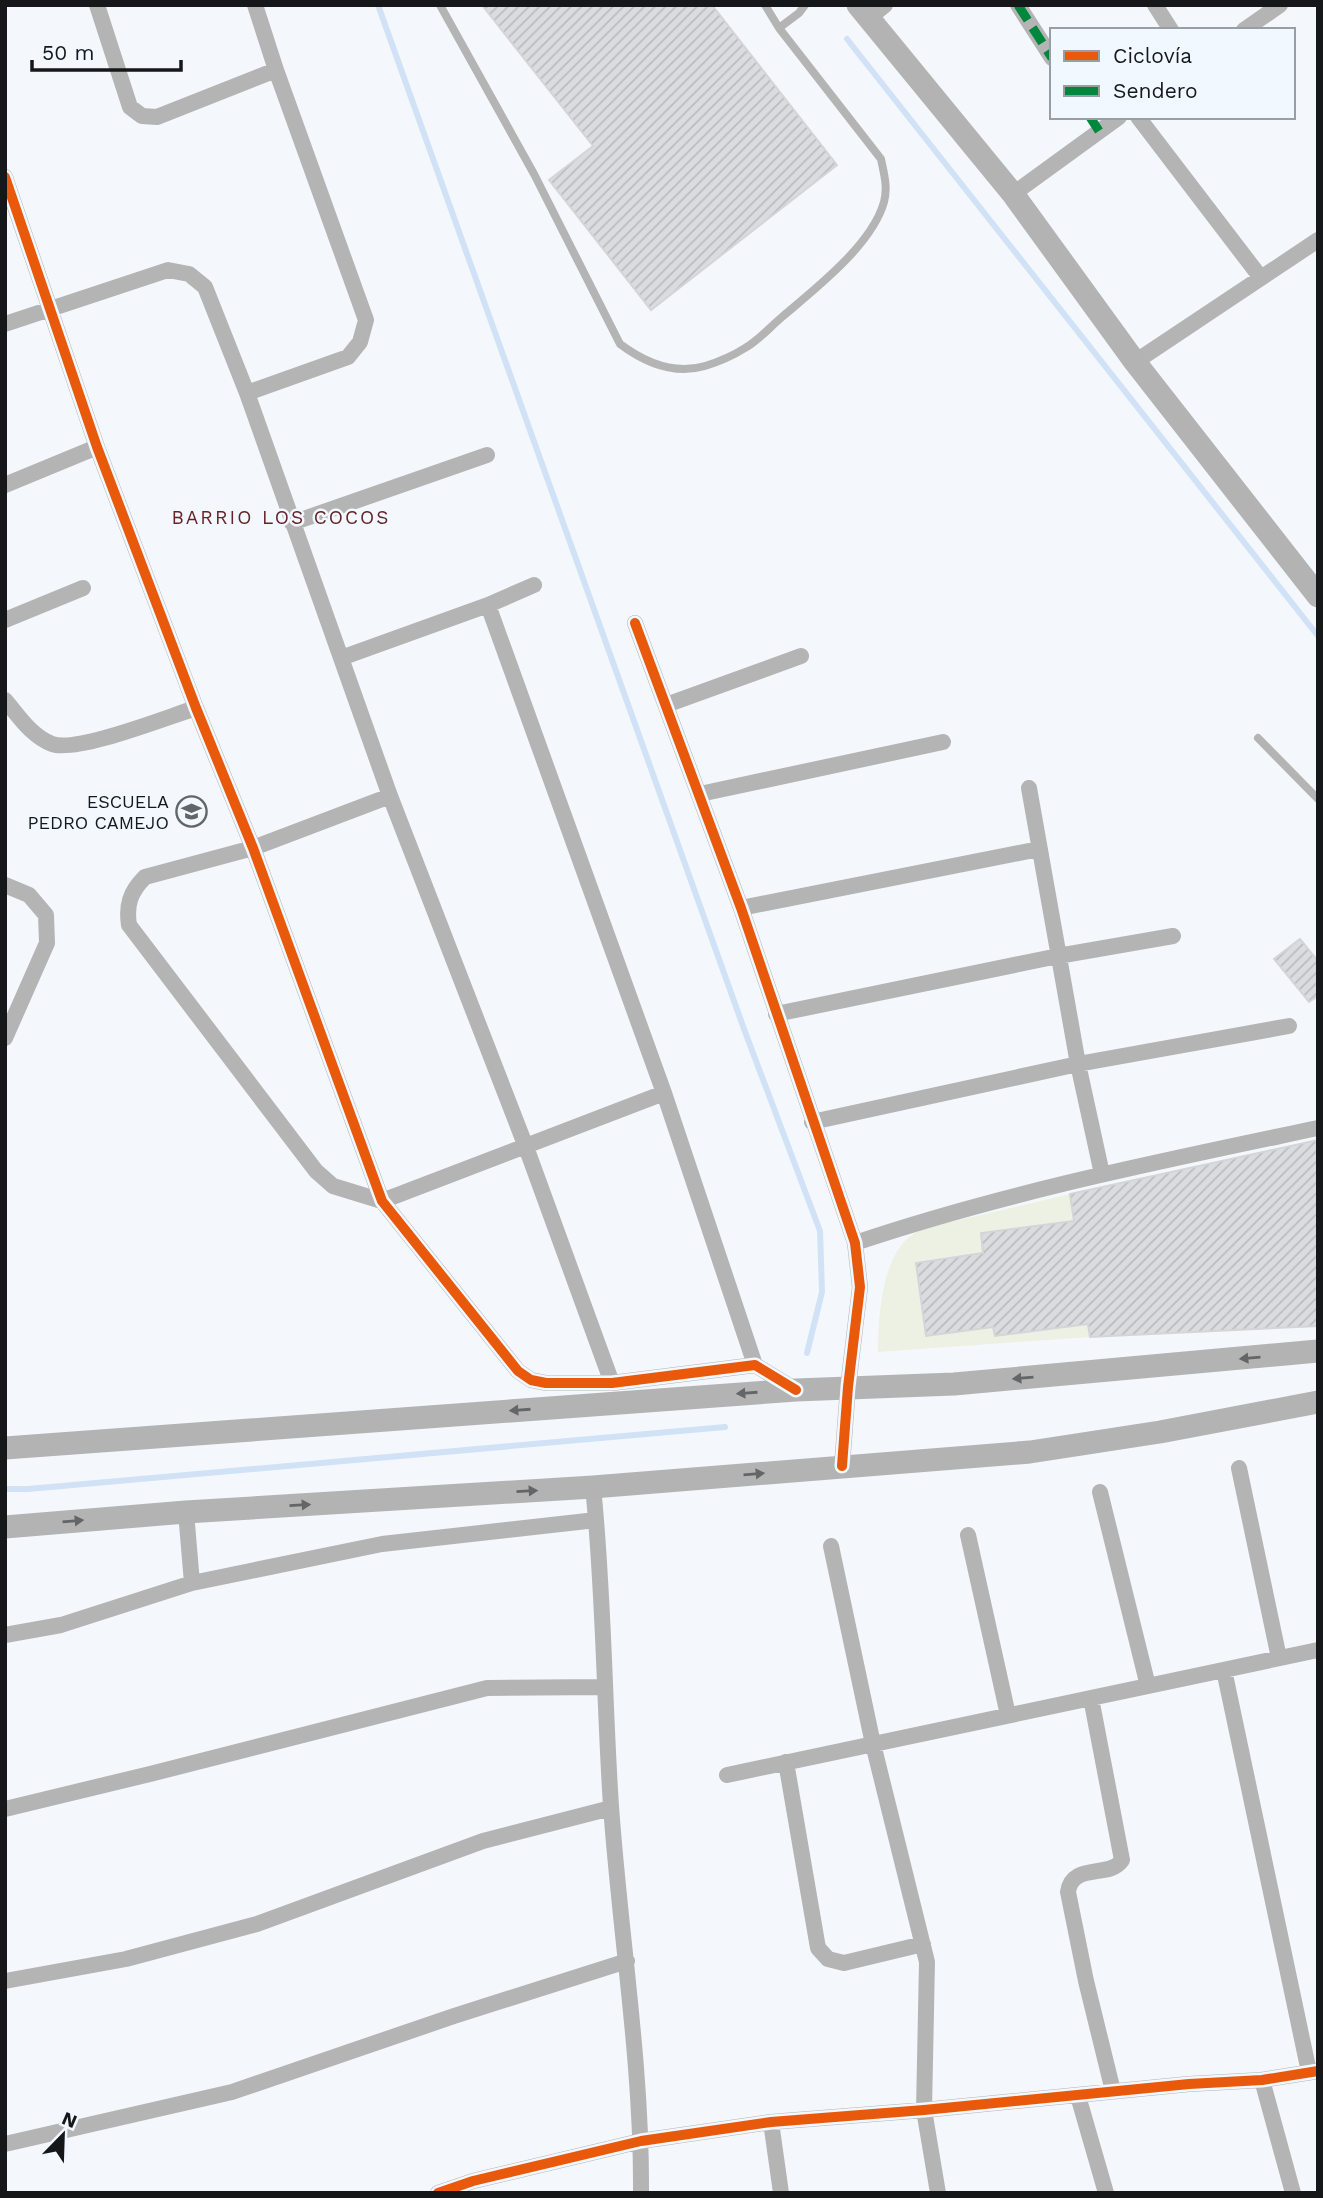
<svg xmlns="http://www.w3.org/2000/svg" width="1323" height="2198" viewBox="0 0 1323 2198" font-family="'Work Sans',sans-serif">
	<defs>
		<pattern id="building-hatch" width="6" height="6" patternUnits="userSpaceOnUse" patternTransform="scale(1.75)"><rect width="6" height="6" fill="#dadcdf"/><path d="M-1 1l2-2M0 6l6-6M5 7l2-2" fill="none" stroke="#babcbf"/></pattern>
	</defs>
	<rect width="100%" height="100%" fill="#f4f8fc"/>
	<path fill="#ecf1e4" d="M1070,1194L1090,1337L878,1352C878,1320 881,1268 904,1242C908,1237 915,1233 921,1229Z"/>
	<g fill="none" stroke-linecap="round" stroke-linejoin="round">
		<path stroke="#d1e2f6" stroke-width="6" d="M378,5L744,1029L820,1231L822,1292L807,1353
			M847,39L1318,636
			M5,1489H28L725,1427"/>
	</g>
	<path fill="url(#building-hatch)" stroke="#d4d5d8" stroke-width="2" d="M482,5H712L837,165L651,310L549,180L593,146Z
		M1300,939L1318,961V996L1309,1002L1274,959Z
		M1318,1140V1326L1090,1337L1088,1324L995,1336L993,1327L926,1336L916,1263L983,1253L981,1233L1074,1221L1070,1194Z"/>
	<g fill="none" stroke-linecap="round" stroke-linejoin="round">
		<path stroke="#b4b4b5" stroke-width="8" d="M440,5L534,174L620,344C644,362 674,375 705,366C718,362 734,355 745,348C758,341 770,327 782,317C815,289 872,245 884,202C888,187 884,174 881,159L779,28L765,5
			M779,28L799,13L805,5
			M1258,738L1318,799"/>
		<path stroke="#b4b4b5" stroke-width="16" d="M97,5L130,107L142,116L157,117L276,70
			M1018,5L1052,58
			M1155,5L1171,30
			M869,18L885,5
			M1244,30L1280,5
			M1138,117L1261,278
			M5,177L97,447L196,708L253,848L382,1201L518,1371L531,1380L546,1383H612L755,1365L796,1390
			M1013,194L1119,117
			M5,324L168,270L189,274L205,287L247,393L390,796L526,1147L612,1383
			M1135,362L1318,240
			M247,393L348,357L360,342L366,320L276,70L255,5
			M5,485L97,447
			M292,523L487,455
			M488,605L664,1093L755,1365
			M5,620L83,588
			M635,623L741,908L855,1243L860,1287L848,1387L842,1466
			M341,658L488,605L534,585
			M5,700C19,716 31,736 52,744C77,753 167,717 196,708
			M666,705L801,656
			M1029,788L1078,1064L1102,1174
			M700,794L943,742
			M390,796L253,848L145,877C130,892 126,905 129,925L316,1171L333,1186L382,1201L664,1093
			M5,885L29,895L46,915L47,943L5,1038
			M741,908L1039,849
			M776,1014L1058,956L1173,936
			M812,1122L1078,1064L1289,1026
			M855,1243C1006,1192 1162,1161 1318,1128
			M1239,1468L1279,1658
			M593,1487C604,1593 604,1700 611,1806C620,1935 642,2063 641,2193
			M1100,1492L1148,1686
			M186,1512L192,1583
			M968,1535L1008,1715
			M831,1546L873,1744L927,1962L924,2110L938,2193
			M5,1635L61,1625L192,1583L382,1544L596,1520
			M1224,1670L1309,2072
			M1091,1698L1122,1860C1110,1879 1072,1862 1068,1892L1086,1981L1113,2091
			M786,1762L818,1948L828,1959L844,1963L923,1944
			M727,1775L1318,1650
			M5,1809L150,1774L487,1688L604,1687
			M5,1981L126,1959L257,1924L483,1841L611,1808
			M1262,2080L1293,2193
			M1078,2096L1106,2193
			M771,2122L781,2193
			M5,2144L232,2092L454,2016L627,1961
			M438,2193L473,2181L641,2141L771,2122L924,2110L1189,2084L1262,2080L1318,2071"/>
		<path stroke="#b3b3b4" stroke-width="23" d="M858,5L1013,194L1135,362L1318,596
			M5,1448L796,1390L954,1384L1318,1351
			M5,1527L186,1512L593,1487L1030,1452L1160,1432L1318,1402"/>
		<path stroke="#00873e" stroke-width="9" stroke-dasharray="18 9" stroke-linecap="butt" d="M1018,5L1052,58
			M1090,117L1099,131"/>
		<defs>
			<path id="cycleway" d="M5,177L97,447L196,708L253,848L382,1201L518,1371L531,1380L546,1383H612L755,1365L796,1390
				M635,623L741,908L855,1243L860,1287L848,1387L842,1466
				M438,2193L473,2181L641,2141L771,2122L924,2110L1189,2084L1262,2080L1318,2071"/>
		</defs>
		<use href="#cycleway" stroke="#f1f8ff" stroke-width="15"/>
		<use href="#cycleway" stroke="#e8590c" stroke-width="10"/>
	</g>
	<defs><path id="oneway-solid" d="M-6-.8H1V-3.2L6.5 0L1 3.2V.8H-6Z" transform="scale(1.75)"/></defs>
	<g fill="#646566">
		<use href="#oneway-solid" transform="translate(1250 1358) rotate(175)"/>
		<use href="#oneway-solid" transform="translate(1023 1378) rotate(175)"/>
		<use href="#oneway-solid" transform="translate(747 1393) rotate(176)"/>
		<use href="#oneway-solid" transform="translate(520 1410) rotate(176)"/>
		<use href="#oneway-solid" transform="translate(754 1474) rotate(-5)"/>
		<use href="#oneway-solid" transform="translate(527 1491) rotate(-3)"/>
		<use href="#oneway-solid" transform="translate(300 1505) rotate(-3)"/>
		<use href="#oneway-solid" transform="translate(73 1521) rotate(-5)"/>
	</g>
	<defs>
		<symbol id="school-ring" viewBox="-11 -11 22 22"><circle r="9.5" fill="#f1f8ff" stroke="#636668" stroke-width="1.5"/><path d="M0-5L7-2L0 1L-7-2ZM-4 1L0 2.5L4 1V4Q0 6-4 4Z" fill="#636668"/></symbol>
	</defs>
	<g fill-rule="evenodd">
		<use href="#school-ring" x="174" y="794" width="35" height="35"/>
	</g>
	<g text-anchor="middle" stroke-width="5" stroke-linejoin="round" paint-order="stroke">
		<g font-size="18" fill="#151719" stroke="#f1f8ff" text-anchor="end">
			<text x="169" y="808">ESCUELA<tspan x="169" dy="21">PEDRO CAMEJO</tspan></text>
		</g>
		<g font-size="19" letter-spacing="2" fill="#672225" stroke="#f1f8ff">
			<text x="281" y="524">BARRIO LOS COCOS</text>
		</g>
	</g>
	<rect width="1323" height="2198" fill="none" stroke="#151719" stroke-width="14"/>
	<rect x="1050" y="28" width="245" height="91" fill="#f1f8ff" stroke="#999ea3" stroke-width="2"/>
	<rect x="1064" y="51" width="35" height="10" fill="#e8590c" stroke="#999ea3" stroke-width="2"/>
	<text x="1113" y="63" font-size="21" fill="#151719">Ciclovía</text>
	<rect x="1064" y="86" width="35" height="10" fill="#00873e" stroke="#999ea3" stroke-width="2"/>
	<text x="1113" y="98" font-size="21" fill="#151719">Sendero</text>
	<g transform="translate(63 2135) rotate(23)" stroke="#f1f8ff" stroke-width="5" paint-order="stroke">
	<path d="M0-5L12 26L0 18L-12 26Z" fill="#151719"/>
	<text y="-10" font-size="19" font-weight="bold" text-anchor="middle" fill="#151719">N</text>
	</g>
	<path d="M32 60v10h149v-10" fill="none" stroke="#151719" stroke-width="3.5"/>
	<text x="42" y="60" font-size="21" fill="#151719" stroke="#f1f8ff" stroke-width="5" paint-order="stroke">50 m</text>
</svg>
